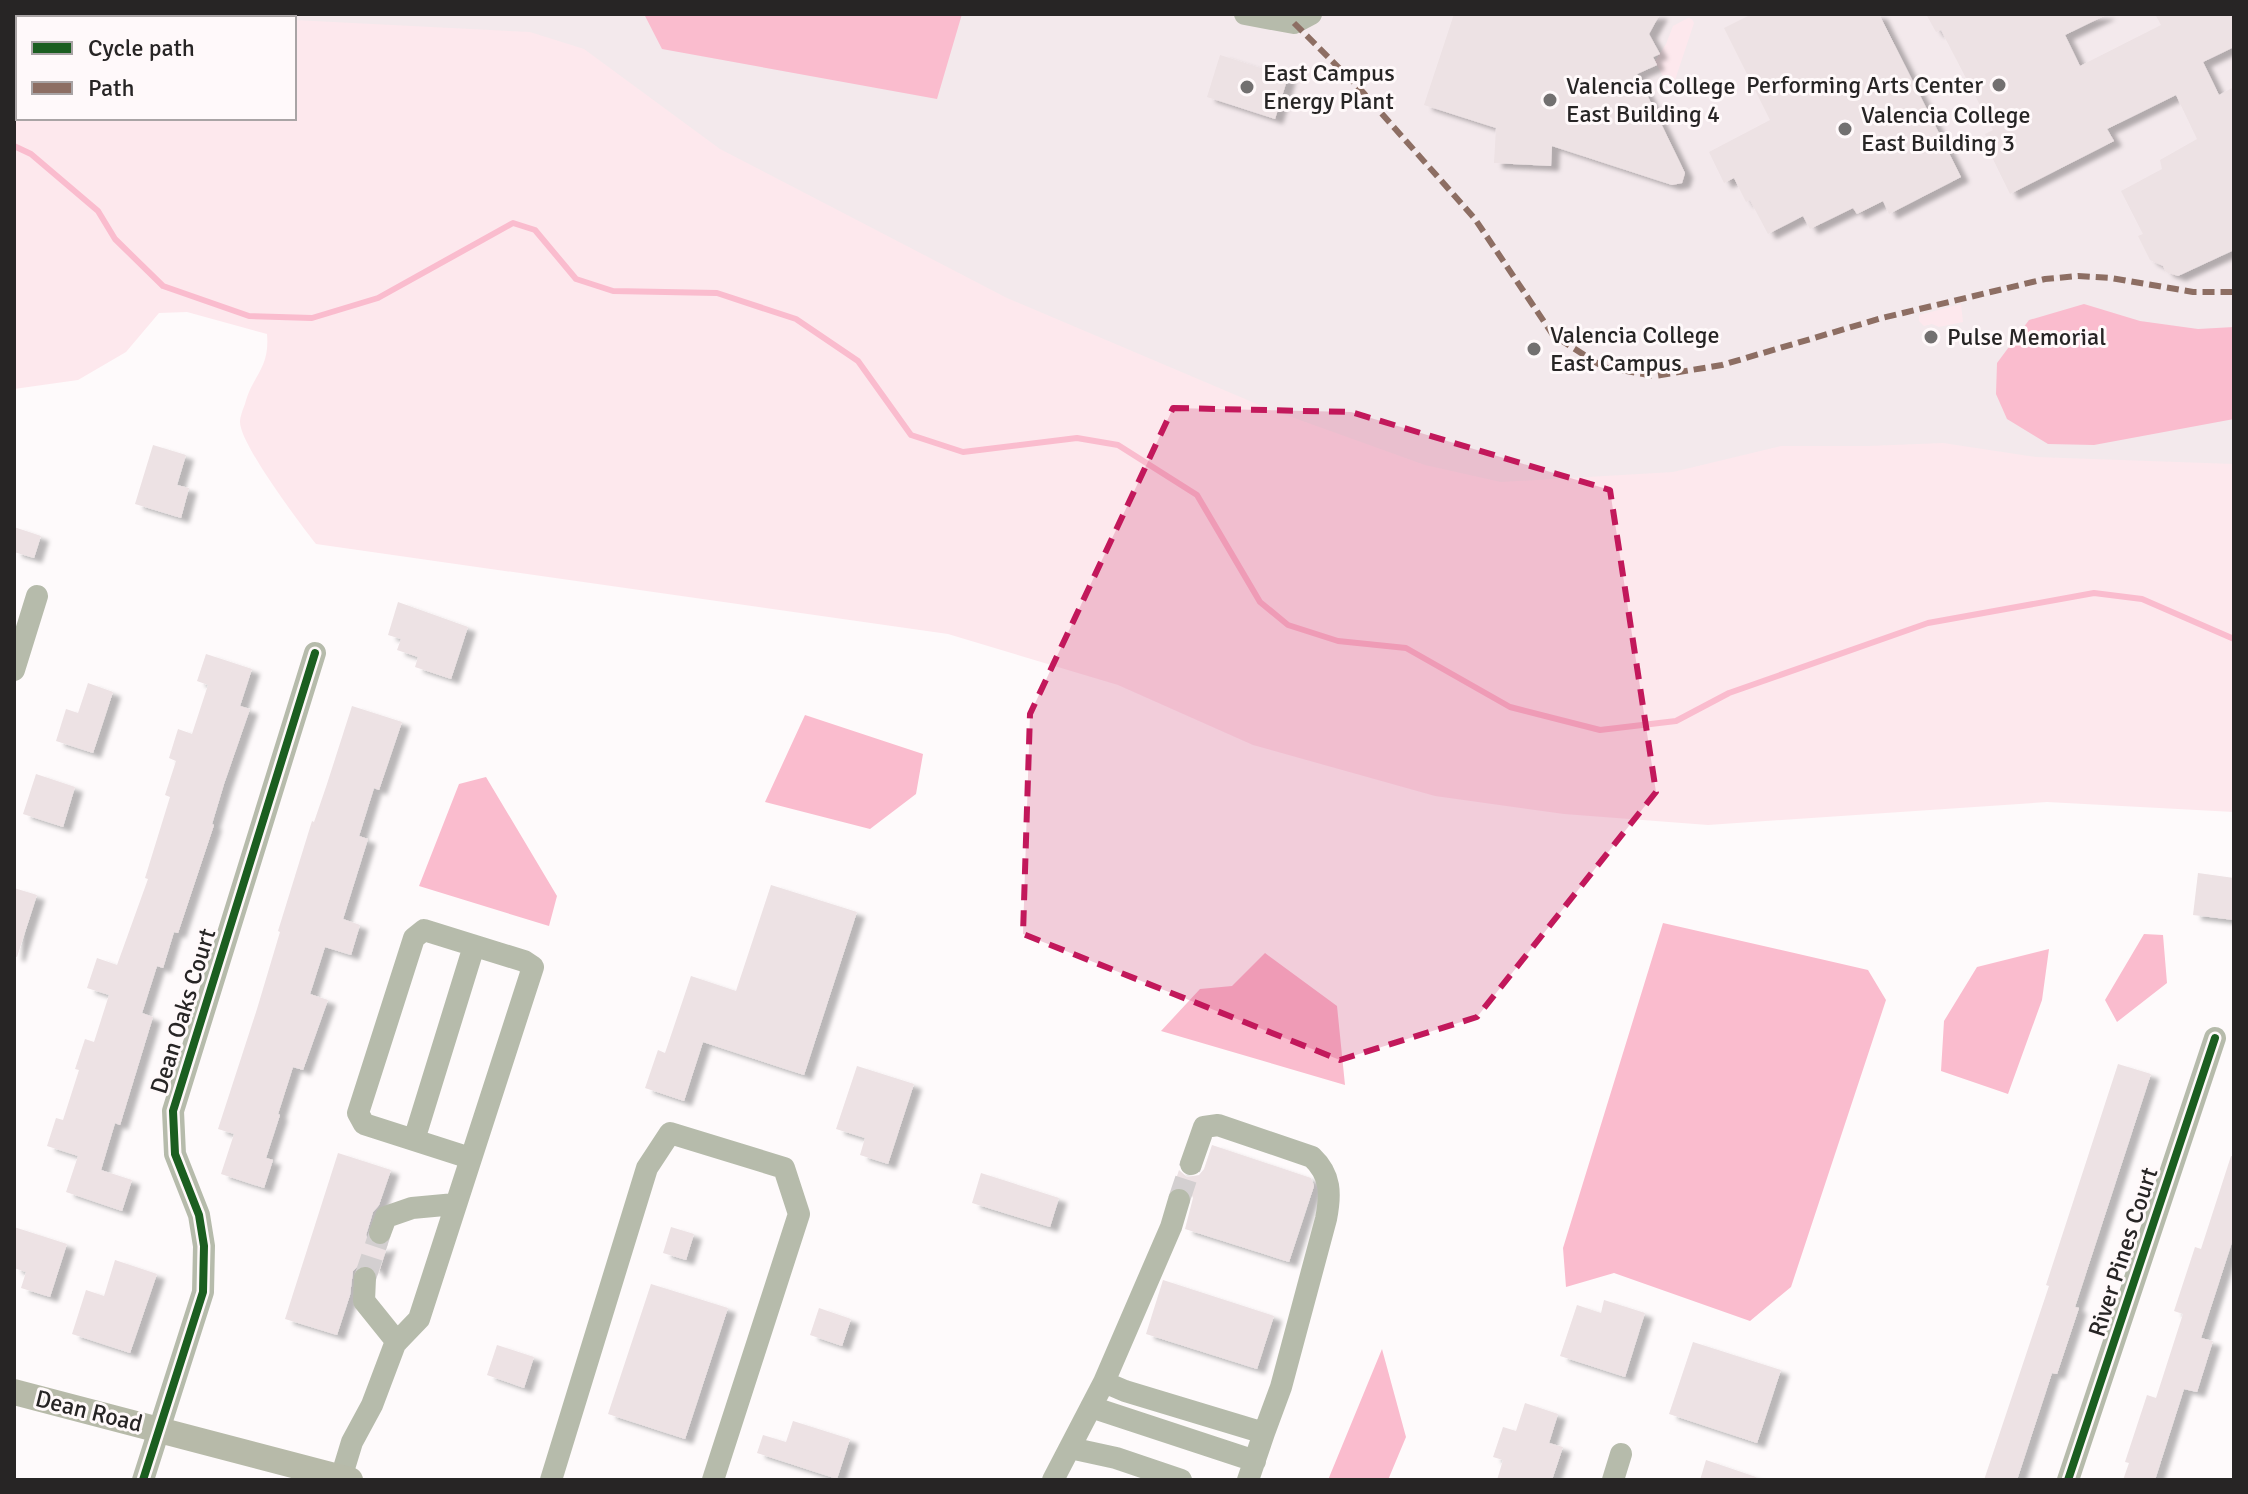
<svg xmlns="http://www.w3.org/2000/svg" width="2248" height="1494" viewBox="0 0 2248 1494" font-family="Signika,sans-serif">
	<defs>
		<filter id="shadow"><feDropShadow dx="8" dy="5" stdDeviation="2" flood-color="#0004"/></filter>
	</defs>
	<rect width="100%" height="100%" fill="#fefafb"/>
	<path fill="#f3e9ec" d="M14,14H2234V765L294,118V18H18Z"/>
	<path fill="#fde8ed" d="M14,14H63L84,18H18V118H294V20L530,32L584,49L720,149L1007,298L1264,407L1425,465L1501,482L1673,472L1781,446H1868L1943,443L2036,457L2234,464V812L2047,802L1708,825L1564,814L1435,796L1253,745L1118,685L948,634L316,544C300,524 240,444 240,422C240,417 243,409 245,404C253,374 270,369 267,334L187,312L159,313L126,352L78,380L14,389Z
		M1688,18L1692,19L1694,23L1671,92L1655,61L1666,44L1673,26Z
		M1961,304L1963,322L1939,327L1932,324L1924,326L1919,321V315Z"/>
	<path fill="#fabcce" d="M644,14H962L937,99L662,49Z
		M2084,304L2140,321L2198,329L2234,327V419L2094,445L2048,444L2007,419L1996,394L1997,363L2029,320Z
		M805,715L923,754L916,794L870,829L765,802Z
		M486,777L557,896L549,926L419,886L459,784Z
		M1663,923L1868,970L1886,1000L1791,1287L1750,1321L1614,1273L1566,1287L1563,1248Z
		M2144,934L2163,935L2167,983L2117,1022L2105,1000Z
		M2049,949L2042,1000L2008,1094L1941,1071L1944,1021L1977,967Z
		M1265,953L1337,1006L1345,1085L1161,1031L1200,989L1232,986Z
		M1382,1349L1406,1437L1388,1480H1328Z"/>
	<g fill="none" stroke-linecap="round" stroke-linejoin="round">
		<path stroke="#fabcce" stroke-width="6" d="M14,146L31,154L98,211L115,239L163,286L249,316L312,318L378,298L513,223L535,230L576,279L613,291L717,293L796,319L858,361L911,435L963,452L1077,438L1118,445L1197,495L1260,602L1288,625L1338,641L1406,648L1510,707L1600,730L1676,721L1729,693L1928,623L2094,593L2142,599L2234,639"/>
	</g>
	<path fill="#ede2e4" filter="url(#shadow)" d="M1454,14H1660L1649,34L1660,54L1653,57L1657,65L1637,74L1685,173L1682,183L1672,185L1552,146L1551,166L1494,163L1496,128L1424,105Z
		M1752,14H1879L1961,177L1889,214L1883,201L1857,214L1853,208L1810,229L1803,216L1768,234L1750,200L1746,202L1734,178L1724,183L1709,152L1770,120L1724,28Z
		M1926,14H2108L2065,35L2080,66L2161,25L2155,14H2234V47L2203,62L2219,95L2234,87V250L2178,276L2166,272L2163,266L2150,260L2138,236L2143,234L2121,191L2162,169L2160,160L2197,139L2176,95L2107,129L2114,141L2010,194L1992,157L1996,155L1985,134L1993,130L1941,30L1936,32Z
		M1220,55L1288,77L1275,119L1207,97Z
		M153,445L186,455L177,485L189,488L181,518L135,504Z
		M14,527L41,536L34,558L14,552Z
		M398,602L468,627L451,679L415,667L418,657L397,650L401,639L388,635Z
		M206,654L252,669L240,706L250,709L224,784L212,824L214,825L178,933L174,932L163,968L157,966L142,1013L153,1017L120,1125L115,1123L101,1170L132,1180L122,1211L66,1192L78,1156L47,1146L56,1118L63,1120L79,1070L75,1069L85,1039L94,1042L109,995L87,988L97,958L117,965L148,879L145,878L170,797L165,795L176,761L169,758L178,729L192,734L208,685L197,681Z
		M88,683L113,692L93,753L56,741L66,709L78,713Z
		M352,706L402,722L379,790L374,788L359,836L368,839L343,919L360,925L351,955L325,947L310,994L328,1000L303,1070L293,1067L278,1114L280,1115L266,1158L273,1160L264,1188L221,1174L234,1134L218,1129L257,1009L280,932L278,931L312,821L314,822L327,784Z
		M36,774L75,787L63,827L23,814Z
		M2198,873L2234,878V920L2193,915Z
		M771,885L857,912L804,1075L703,1042L684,1101L645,1088L658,1050L665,1053L691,976L736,991Z
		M14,888L37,895L17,957L14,956Z
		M2118,1064L2151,1074L2075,1307L2079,1308L2057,1374L2052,1373L2017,1480H1984L2049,1286L2046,1285Z
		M857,1066L914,1084L888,1164L860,1155L865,1138L836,1129Z
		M1212,1145L1311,1178L1314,1186L1289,1262L1185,1229L1193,1198L1190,1191L1184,1187L1173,1188L1179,1170L1187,1177L1199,1175L1204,1169Z
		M338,1153L391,1170L379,1205L373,1212L366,1235L369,1241L374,1246L382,1247L388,1244L378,1275L373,1267L366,1264L359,1265L353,1271L350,1295L337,1335L285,1319Z
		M2231,1156L2234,1157V1236L2201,1338L2213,1341L2197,1392L2184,1389L2155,1480H2123L2129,1463L2125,1462L2147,1395L2156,1398L2183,1314L2174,1311L2195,1247L2201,1249Z
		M981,1173L1059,1198L1050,1227L972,1203Z
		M14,1227L67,1244L50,1297L21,1288L26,1272L14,1268Z
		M671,1227L694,1234L686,1260L663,1253Z
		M115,1260L157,1274L130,1353L72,1334L86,1290L104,1296Z
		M1163,1280L1274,1316L1257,1369L1146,1334Z
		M651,1284L728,1308L685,1439L608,1414Z
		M1604,1300L1645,1313L1625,1377L1560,1356L1577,1305L1601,1313Z
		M819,1308L851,1319L842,1346L810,1335Z
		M1693,1342L1781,1370L1757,1443L1669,1414Z
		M497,1345L534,1357L524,1388L487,1375Z
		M1525,1403L1558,1414L1549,1443L1563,1447L1552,1480H1497L1503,1460L1493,1457L1503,1427L1516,1431Z
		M793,1421L850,1439L837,1479L757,1453L763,1435L786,1442Z
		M1706,1460L1756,1477V1480H1700Z"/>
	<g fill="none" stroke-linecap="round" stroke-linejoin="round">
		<path stroke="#d3cfd0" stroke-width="22" stroke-dasharray="22 11" stroke-linecap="butt" d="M1179,1200L1191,1164
			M365,1278L380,1233"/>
		<path stroke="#b6bbab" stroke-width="22" d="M1245,14L1294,23L1311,14
			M14,670L37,596
			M414,1140L474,946
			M1191,1164L1204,1127L1218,1125L1312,1157C1331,1175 1331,1194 1326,1219L1281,1387L1264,1433
			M380,1233L386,1217L412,1208L455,1204
			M365,1278L364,1301L397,1342
			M1104,1382L1171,1227L1179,1200
			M1091,1407L1255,1461
			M1070,1448L1116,1458L1181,1480
			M341,1478L352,1442L372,1405L395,1344L419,1319L533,967L524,961L424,930L414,938L358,1113L364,1124L470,1158
			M143,1480L203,1292L204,1246L199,1215L175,1154L173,1111L315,653
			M551,1480L647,1168L670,1133L784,1168L799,1214L713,1480
			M1053,1480L1104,1382L1125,1391L1264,1433L1248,1480
			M1613,1480L1621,1454
			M2068,1480L2215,1038"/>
		<path stroke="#b7baa9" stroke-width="26" d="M14,1392L350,1480"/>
		<path stroke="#8d6e63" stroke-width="6" stroke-dasharray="12 6" stroke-linecap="butt" d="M1294,23L1361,90L1475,219L1553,335L1603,367L1655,376L1722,365L1882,318L2045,279L2078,276L2111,278L2193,292H2234"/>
		<defs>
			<path id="cycleway" d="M143,1480L203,1292L204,1246L199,1215L175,1154L173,1111L315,653
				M2068,1480L2215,1038"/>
		</defs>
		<use href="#cycleway" stroke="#fff9fa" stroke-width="13"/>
		<use href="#cycleway" stroke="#1b5e20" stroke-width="8"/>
	</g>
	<path fill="#c2185b" fill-opacity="0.2" stroke="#c2185b" stroke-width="6" stroke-dasharray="16 10" stroke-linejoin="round" d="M1173,408L1351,412L1610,490L1656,792L1477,1017L1340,1060L1023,934L1030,714Z"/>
	<g fill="#727070" stroke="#fff9fa" stroke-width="3">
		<circle cx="1999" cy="85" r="8"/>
		<circle cx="1247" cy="87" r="8"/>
		<circle cx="1550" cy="100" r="8"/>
		<circle cx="1845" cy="129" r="8"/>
		<circle cx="1931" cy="337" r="8"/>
		<circle cx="1534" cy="349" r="8"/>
	</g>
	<g text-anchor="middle" stroke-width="6" stroke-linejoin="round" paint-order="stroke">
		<g font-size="24" fill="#272525" stroke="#fff9fa" text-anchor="start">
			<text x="1263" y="81">East Campus<tspan x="1263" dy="28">Energy Plant</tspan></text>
			<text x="1983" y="93" text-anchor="end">Performing Arts Center</text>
			<text x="1566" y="94">Valencia College<tspan x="1566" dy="28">East Building 4</tspan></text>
			<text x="1861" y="123">Valencia College<tspan x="1861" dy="28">East Building 3</tspan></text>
			<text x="1550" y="343">Valencia College<tspan x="1550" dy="28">East Campus</tspan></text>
			<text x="1947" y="345">Pulse Memorial</text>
		</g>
		<g font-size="24" fill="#272525" stroke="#fff9fa">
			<text transform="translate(183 1011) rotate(-73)" y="8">Dean Oaks Court</text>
			<text transform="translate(2123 1252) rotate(-72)" y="8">River Pines Court</text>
			<text transform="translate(89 1411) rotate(14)" y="8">Dean Road</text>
		</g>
	</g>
	<rect width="2248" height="1494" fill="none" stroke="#272525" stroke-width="32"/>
	<rect x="16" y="16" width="280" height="104" fill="#fff9fa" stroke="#a9a4a5" stroke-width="2"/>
	<rect x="32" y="42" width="40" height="12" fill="#1b5e20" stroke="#a9a4a5" stroke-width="2"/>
	<text x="88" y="56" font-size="24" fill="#272525">Cycle path</text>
	<rect x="32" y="82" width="40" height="12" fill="#8d6e63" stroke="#a9a4a5" stroke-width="2"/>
	<text x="88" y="96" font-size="24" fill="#272525">Path</text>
</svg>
